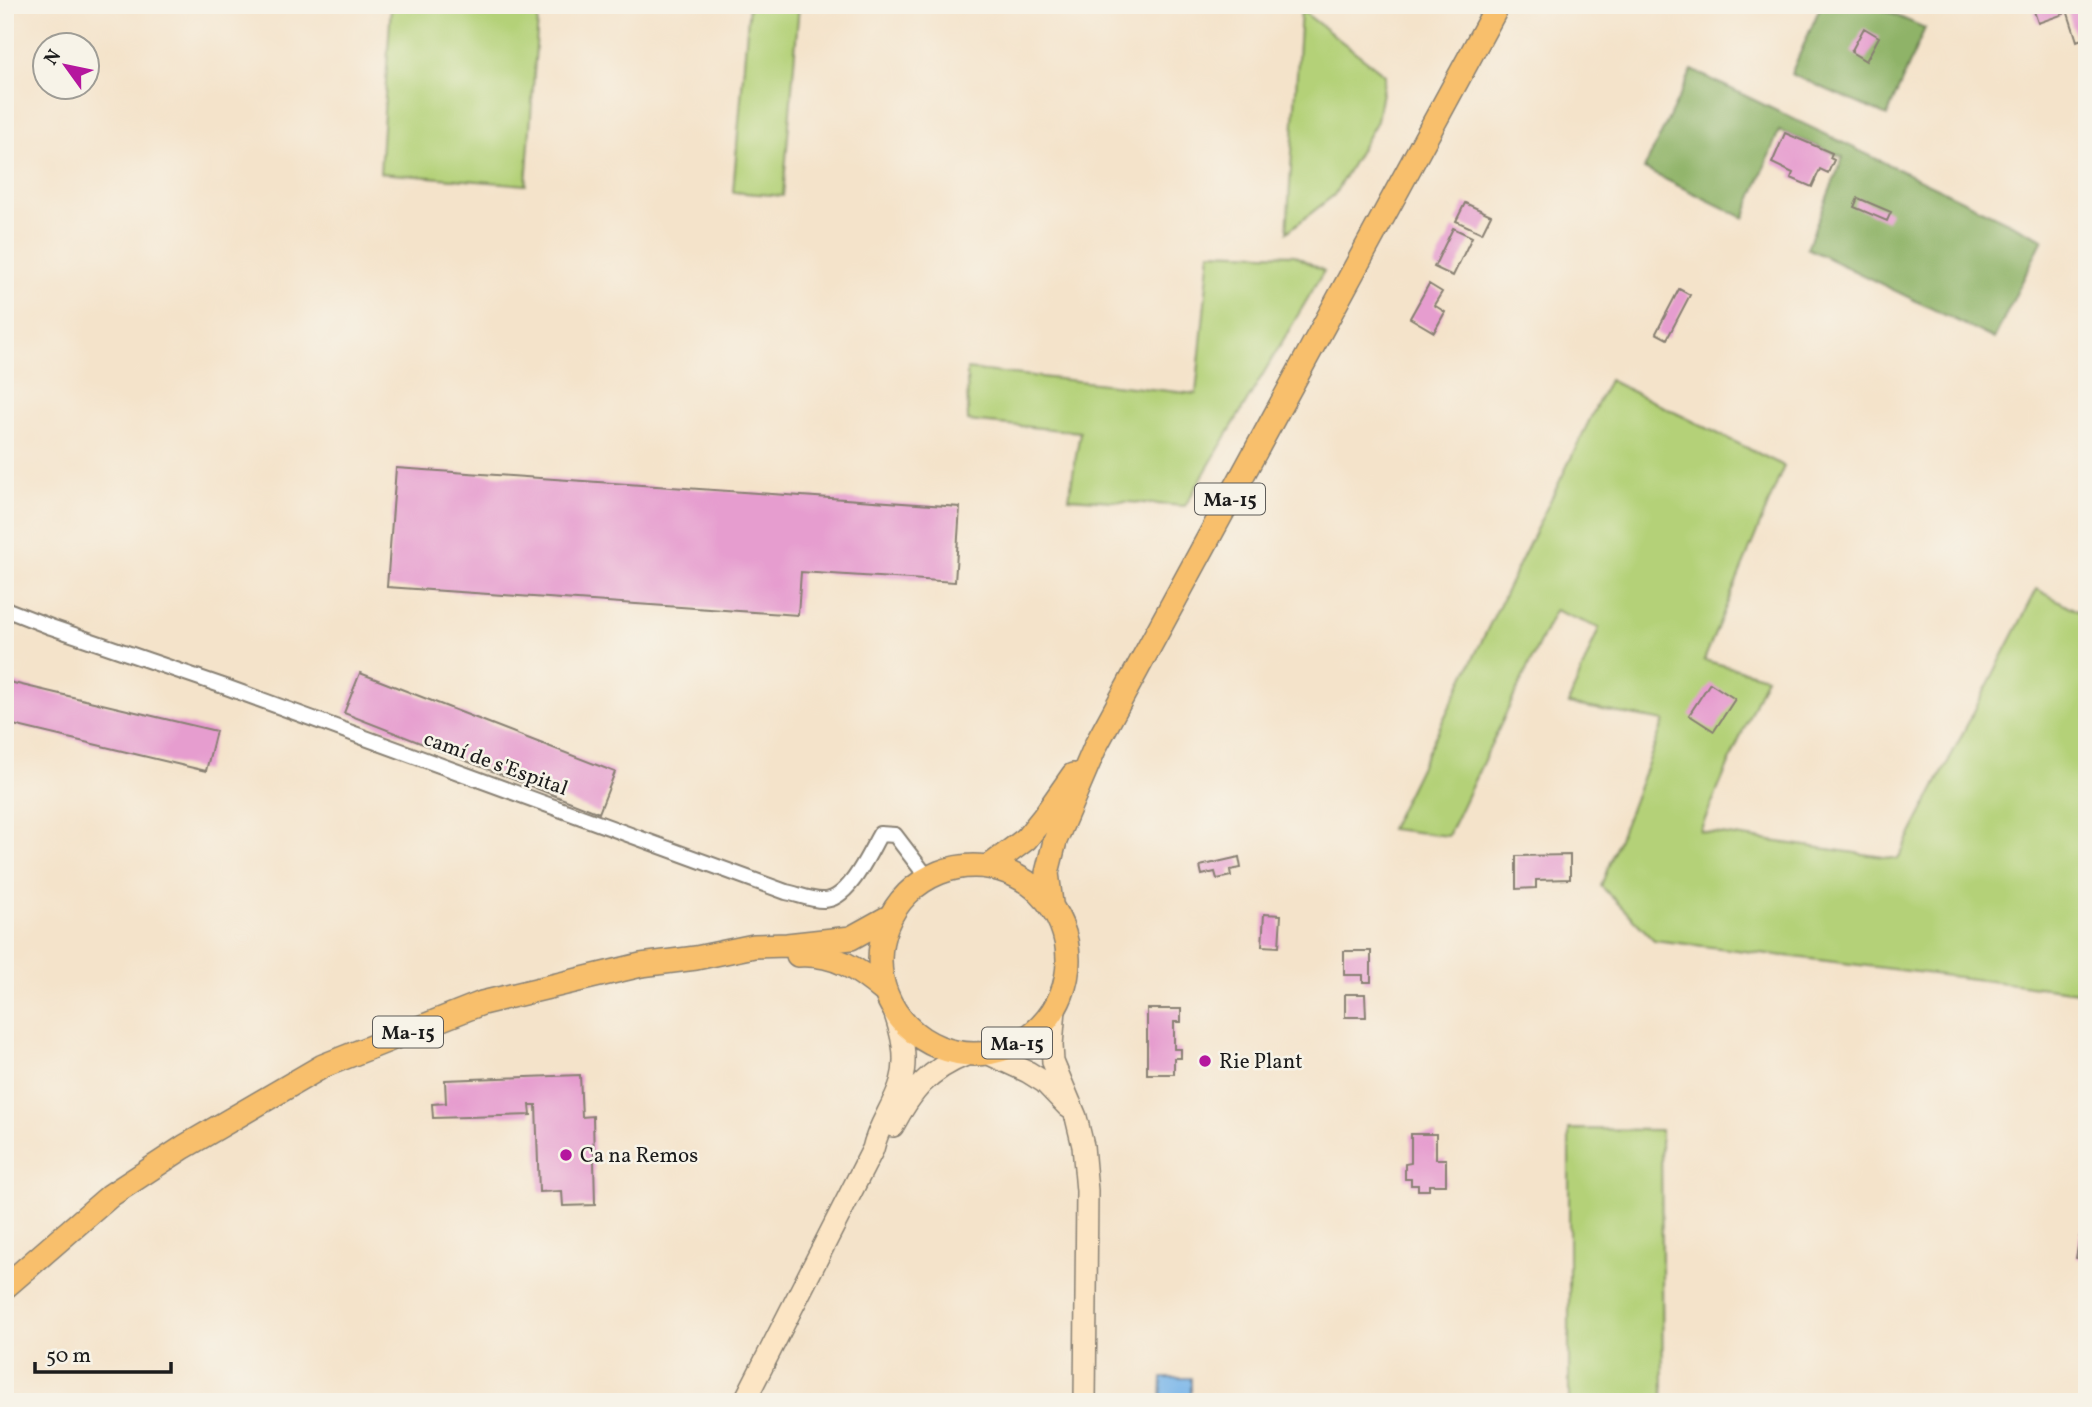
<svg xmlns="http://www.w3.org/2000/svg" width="2092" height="1407" viewBox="0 0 2092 1407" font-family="Vollkorn,serif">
	<rect width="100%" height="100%" fill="#f7f3e8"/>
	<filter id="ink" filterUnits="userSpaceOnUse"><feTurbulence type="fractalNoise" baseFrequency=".0143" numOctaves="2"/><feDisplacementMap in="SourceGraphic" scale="14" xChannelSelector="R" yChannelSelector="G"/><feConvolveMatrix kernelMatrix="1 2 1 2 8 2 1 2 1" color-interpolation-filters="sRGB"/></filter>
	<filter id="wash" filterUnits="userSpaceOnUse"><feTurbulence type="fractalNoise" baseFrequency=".00686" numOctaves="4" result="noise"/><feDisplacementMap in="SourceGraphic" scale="28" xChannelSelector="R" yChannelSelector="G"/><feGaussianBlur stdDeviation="1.57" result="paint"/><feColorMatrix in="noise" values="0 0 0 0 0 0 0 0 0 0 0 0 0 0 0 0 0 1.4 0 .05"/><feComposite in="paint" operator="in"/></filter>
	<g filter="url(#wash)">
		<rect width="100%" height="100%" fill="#f4e3ca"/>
		<path fill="#b4d178" stroke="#68764a" stroke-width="2" d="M391,5H539L526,185L380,173Z
			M749,5H799L783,196L733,192Z
			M1301,10L1385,75L1377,121L1334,195L1287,232Z
			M1210,252L1294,255L1324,271L1185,506L1069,498L1080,432L968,421L967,369L1196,394Z
			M1609,380L1784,466L1704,660L1766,677L1700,831L1898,859L2037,589L2087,616V993L1654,940L1601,886L1664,721L1568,704L1599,628L1555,610L1448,836L1390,829Z
			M1569,1129L1661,1130L1663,1402H1569Z"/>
		<path fill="#8fb368" stroke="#566842" stroke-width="2" d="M1821,5H1872L1925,28L1887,116L1791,74Z
			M1692,70L2043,239L1994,339L1807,248L1843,157L1779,131L1744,218L1644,169Z"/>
		<path fill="#76b4e9" stroke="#496882" stroke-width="2" d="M1162,1378H1191V1402H1161Z"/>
		<g id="blocks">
			<path fill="#e69dcf" d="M2052,5H2061L2064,14L2038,23L2034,11Z
				M2073,5H2087V37L2077,41L2067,10Z
				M1864,28L1879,37L1866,61L1851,52Z
				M1785,133L1832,153L1830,158L1834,160L1828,173L1820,169L1812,187L1791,178L1793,173L1772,163Z
				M1858,198L1891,212L1887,221L1854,207Z
				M1465,203L1491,215L1482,233L1456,221Z
				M1453,228L1472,237L1453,276L1434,267Z
				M1429,284L1442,292L1434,305L1445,312L1434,332L1410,318Z
				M1679,289L1690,295L1667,339L1656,333Z
				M396,468L960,507L955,582L801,572L798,615L387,587Z
				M360,673L615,772L599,813L344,713Z
				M5,681L216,731L206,771L5,723Z
				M1710,683L1735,699L1714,731L1689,715Z
				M1570,855V879L1536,880V888L1516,889V856Z
				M1239,857L1241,868L1230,870L1231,876L1217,879L1215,872L1202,875L1200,866Z
				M1264,914L1281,915L1279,947L1262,946Z
				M1344,951H1371V982H1363V975H1344Z
				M1345,994H1365L1366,1017H1345Z
				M1147,1009H1181V1022H1174V1049H1181V1058H1174V1074H1147Z
				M580,1075L582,1117L593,1116L595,1205L563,1206L562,1191L539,1192L536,1105H530L531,1115L433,1118L432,1104L446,1103L445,1080Z
				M1411,1134H1436V1159H1446V1185H1429V1190H1418V1185H1411V1179H1405V1164L1411,1163Z
				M2085,1207L2087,1208V1260L2076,1258Z"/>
		</g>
	</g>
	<g filter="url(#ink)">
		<use href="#blocks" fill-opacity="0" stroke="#888073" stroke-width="2"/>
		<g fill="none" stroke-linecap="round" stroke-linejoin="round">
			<defs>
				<path id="street" d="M5,609L51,627L226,687L786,892C797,894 813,901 824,900C849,900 869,853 880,834L895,835L927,877"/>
				<path id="secondary" d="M1055,1009L1052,1045L1053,1062L1076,1117L1083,1146L1087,1191L1085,1402
					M989,1054L1028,1072L1044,1082L1068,1107
					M893,1126C912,1091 928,1070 966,1055
					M744,1402L873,1149C878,1125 894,1106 901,1082C908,1058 902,1034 894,1011"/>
				<path id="primary" d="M880 960a94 94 0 1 1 188 0a94 94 0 1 1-188 0Z
					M990,866L1026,839L1043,818L1073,775
					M1051,903L1047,873L1055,841L1096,745L1498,5
					M798,955C835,953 858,969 884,991
					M5,1287L111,1195L184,1147L323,1066L482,1003L641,965L696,958L754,946L787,945L851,938L889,917"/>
			</defs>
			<use href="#street" stroke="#888073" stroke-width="18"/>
			<use href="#secondary" stroke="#888073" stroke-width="24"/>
			<use href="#primary" stroke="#888073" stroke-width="26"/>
			<use href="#street" stroke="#fff" stroke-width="14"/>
			<use href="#secondary" stroke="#fce5c4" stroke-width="21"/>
			<use href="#primary" stroke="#f8bf6c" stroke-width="23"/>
		</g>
	</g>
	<g fill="#b5179e" stroke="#f7f3e8" stroke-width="2.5">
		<circle cx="1205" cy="1061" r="7"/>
		<circle cx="566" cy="1155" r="7"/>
	</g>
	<g text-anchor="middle" stroke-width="5" stroke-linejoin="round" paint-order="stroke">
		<g fill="#f7f3e8" stroke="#5e5c59" stroke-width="2">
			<rect x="1195" y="483.5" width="70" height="31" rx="5"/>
			<rect x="373" y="1016.5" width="70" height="31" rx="5"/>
			<rect x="982" y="1027.5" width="70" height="31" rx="5"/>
		</g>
		<g font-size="19" font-weight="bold" fill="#1c1c1c">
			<text x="1230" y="506">Ma-15</text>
			<text x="408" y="1039">Ma-15</text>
			<text x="1017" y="1050">Ma-15</text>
		</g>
		<g font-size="21" fill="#1c1c1c" stroke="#f7f3e8">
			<text transform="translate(496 763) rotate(20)" y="7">camí de s'Espital</text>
		</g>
		<g font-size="21" fill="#1c1c1c" stroke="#f7f3e8" text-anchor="start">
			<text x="1219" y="1068">Rie Plant</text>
			<text x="580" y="1162">Ca na Remos</text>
		</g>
	</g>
	<rect width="2092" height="1407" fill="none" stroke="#f7f3e8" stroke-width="28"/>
	<g transform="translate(66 66) rotate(303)"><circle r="33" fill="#f7f3e8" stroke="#9f9d96" stroke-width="2"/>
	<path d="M0-5L12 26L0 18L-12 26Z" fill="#b5179e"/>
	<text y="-10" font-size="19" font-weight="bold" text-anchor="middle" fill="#1c1c1c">N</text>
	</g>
	<path d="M35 1362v10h136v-10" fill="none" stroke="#1c1c1c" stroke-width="3.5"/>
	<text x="46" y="1362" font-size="21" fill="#1c1c1c" stroke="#f7f3e8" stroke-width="5" paint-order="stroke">50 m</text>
</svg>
